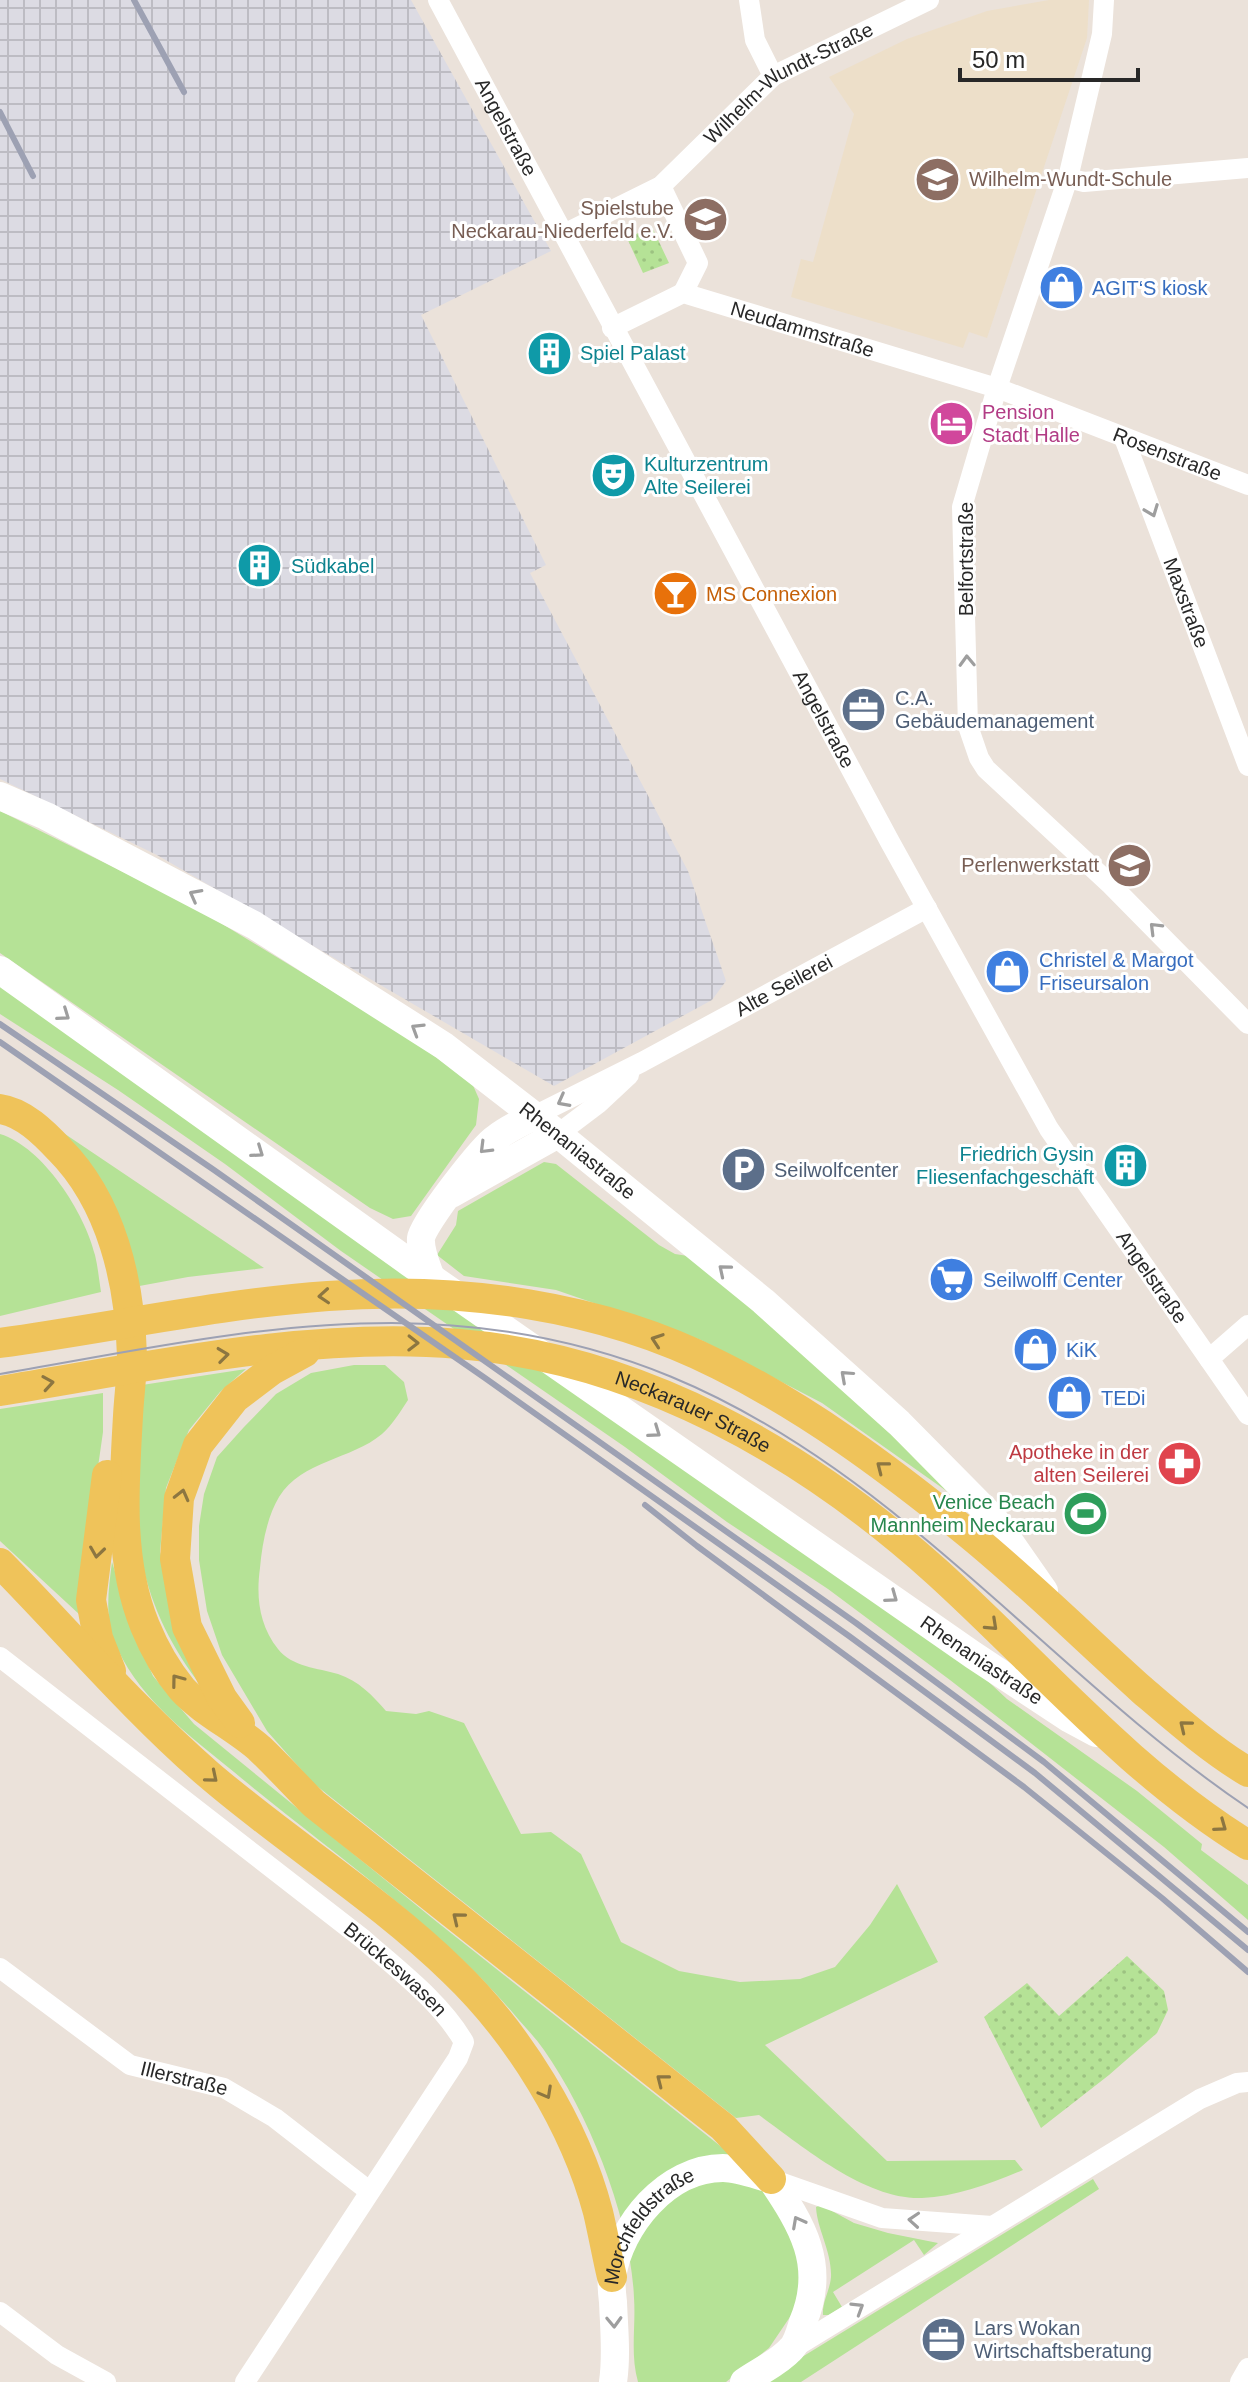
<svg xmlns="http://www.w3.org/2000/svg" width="1248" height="2382" viewBox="0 0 1248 2382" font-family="Helvetica,sans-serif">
	<defs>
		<pattern id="industrial-grid" width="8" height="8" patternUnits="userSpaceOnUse" patternTransform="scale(2)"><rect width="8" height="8" fill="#dcdbe3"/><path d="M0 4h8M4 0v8" fill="none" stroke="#bdbcc3"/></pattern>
		<pattern id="park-dots" width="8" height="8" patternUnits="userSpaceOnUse" patternTransform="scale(2)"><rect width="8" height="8" fill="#b5e296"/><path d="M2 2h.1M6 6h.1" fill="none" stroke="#9cc281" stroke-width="1.8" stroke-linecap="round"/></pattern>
	</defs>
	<rect width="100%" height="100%" fill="#ebe2da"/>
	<path fill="url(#industrial-grid)" d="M0,0H411L551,251L421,315L546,565L530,573L688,871L726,981L712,1000L554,1086L157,855L0,779Z"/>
	<path fill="#eddfc9" d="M1049,0H1089L1087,38L987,338L969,332L963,348L791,297L801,259L813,262L854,114L829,77L907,39L987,11Z"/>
	<path fill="#b5e296" d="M0,811L196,908L408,1037L472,1083L479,1099L476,1125L411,1216L393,1219L370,1208L0,953Z
		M0,983L977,1671L1007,1699L1137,1791L1202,1844L1201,1850L1248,1885V1920L1164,1847L950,1680L828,1589L727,1522L625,1447L341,1251L225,1164L118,1090L0,1014Z
		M62,1132L264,1268L188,1277L134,1287Z
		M0,1134C43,1147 85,1213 95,1255C98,1267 99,1280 101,1292L0,1316Z
		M544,1162L556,1164L659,1245L675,1254L688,1256L781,1327L955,1497L822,1403L701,1340L556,1290L464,1276L437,1255L456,1225L458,1211Z
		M354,1365H385L404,1382L408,1400C400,1412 393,1424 382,1434C351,1460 302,1460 279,1497C267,1517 262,1545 260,1568C256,1597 259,1625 278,1649C292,1667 318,1668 338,1674C359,1681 372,1695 386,1711L416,1714L429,1711L464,1723L521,1834L551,1832L581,1854L621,1942L679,1971L740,1982L800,1979L835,1967L870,1925L897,1884L938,1962L765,2045L887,2161L1015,2160L1023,2170C991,2183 956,2197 922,2198C866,2200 802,2146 759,2115L736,2118L313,1783L267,1731L222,1655L207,1611L199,1560V1526L204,1494L217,1457L244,1427L276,1394L311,1373Z
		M246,1369L220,1392L189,1430L166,1488L160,1552L202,1687C173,1650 152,1609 142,1562C130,1508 140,1440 142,1385Z
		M103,1393V1432L79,1600L80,1615L0,1541V1409Z
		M112,1562L134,1633L153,1676L194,1724L437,1922L738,2160L779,2204L803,2269L794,2311L769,2348L726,2382H638C630,2354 636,2326 634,2298C631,2219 589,2114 544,2050C535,2037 523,2025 513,2013C433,1920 328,1851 234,1772C190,1736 143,1702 118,1650C104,1621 108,1593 112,1562Z
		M1093,2179L1099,2189L801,2382H761Z
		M821,2205L854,2223L888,2233L938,2243L924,2255L914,2240L833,2292L842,2307L829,2315H823C822,2302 830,2290 831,2277C832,2252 817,2229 816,2207Z"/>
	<path fill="url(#park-dots)" d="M652,227L669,263L643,273L627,238Z
		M1127,1956L1164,1991L1168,2010L1157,2033L1109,2075L1041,2128L984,2017L1027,1983L1059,2016Z"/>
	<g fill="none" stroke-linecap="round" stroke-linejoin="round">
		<g stroke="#fff" stroke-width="20">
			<path id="s1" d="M438,0L890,842L1049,1129L1248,1415"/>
			<path d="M749,0L755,40L773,76"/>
			<path d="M1104,0L1102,34L1068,178L997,388L962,507L968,726L979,758L986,769L1111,885L1248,1024"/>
			<path d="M1068,178L1084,182L1248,168"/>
			<path d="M661,186L698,263L683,293"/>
			<path id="s2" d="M564,234L661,186L773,76L929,0"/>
			<path id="s3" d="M612,328L683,293L997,388L1248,485"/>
			<path id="s4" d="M1124,438L1248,766"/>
			<path id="s5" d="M534,1116L642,1062L927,908"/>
			<path d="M558,1134L599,1103L629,1075"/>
			<path d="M1209,1359L1248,1325"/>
			<path id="s6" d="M0,1657L363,1939C398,1970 441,2002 464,2042L458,2058L245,2382"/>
			<path id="s7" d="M0,1968L130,2065L224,2088L275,2118L369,2191"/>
			<path d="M771,2179L882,2218L992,2226"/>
			<path d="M0,2312L57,2355L106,2382"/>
			<path d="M792,2349L1200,2099L1237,2083L1248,2082"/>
			<path d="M1240,2382L1248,2368"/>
		</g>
		<g stroke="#fff" stroke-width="28">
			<path id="s8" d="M0,796L46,816L254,925L444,1046L558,1134L763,1301L899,1423L994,1519L1044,1591"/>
			<path id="s9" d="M0,970L410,1263L973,1655L1070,1719L1096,1733"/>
			<path d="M451,1194L558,1134"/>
			<path d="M430,1275C426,1264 420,1250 421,1238C422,1225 482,1147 496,1138C507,1129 521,1123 534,1116"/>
			<path id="s10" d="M613,2382C617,2355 614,2328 613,2302C612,2294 611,2284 612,2277C620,2225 667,2168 723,2168C738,2168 756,2175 771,2179C802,2225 827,2265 803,2322C800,2331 797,2344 790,2350C778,2363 758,2372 744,2382"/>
		</g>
		<g stroke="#efc35a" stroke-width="30">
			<path d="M0,1109C23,1112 44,1133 59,1149C112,1202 130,1283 132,1356C132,1376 129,1396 128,1416C124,1486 118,1560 145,1626C154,1648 167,1671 182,1689C203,1712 235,1727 259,1748C278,1766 296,1786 314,1804L723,2127L771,2179"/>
			<path d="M0,1343C109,1328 217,1304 328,1296C459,1286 601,1305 719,1365C808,1409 887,1468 964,1530C1026,1580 1083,1637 1142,1690C1176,1719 1210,1749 1248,1772"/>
			<path id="s11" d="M0,1391C147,1367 310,1331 459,1344C641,1359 805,1453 938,1573C1039,1665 1131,1773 1248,1845"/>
			<path d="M107,1475L91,1600L98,1638L111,1671"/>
			<path d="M0,1563C69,1633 133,1709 208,1774C287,1842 378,1898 453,1971C518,2033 575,2125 598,2212C603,2233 607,2256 612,2277"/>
			<path d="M240,1723L222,1698L187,1627L175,1559L179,1498L198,1445L235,1398L272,1370L305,1352"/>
		</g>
		<path stroke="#9da1b3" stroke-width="2" d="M0,1374C129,1352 260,1323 392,1323C601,1324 754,1397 912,1528C1025,1620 1127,1726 1248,1808"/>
		<path stroke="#9da1b3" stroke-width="6" d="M134,0L184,92
			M0,112L33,176
			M0,1024L214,1170L856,1623L1044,1762L1248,1932
			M0,1042L485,1378L849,1636L1035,1773L1248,1950
			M645,1505L697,1546L1024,1787L1162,1898L1248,1972"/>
	</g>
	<defs><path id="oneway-chevron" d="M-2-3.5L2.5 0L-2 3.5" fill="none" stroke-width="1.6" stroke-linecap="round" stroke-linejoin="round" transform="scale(2)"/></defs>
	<g stroke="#9e9e9e">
		<use href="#oneway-chevron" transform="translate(1152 511) rotate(69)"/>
		<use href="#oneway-chevron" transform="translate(967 661) rotate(-92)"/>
		<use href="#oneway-chevron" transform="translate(195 895) rotate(-152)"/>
		<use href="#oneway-chevron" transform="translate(1155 928) rotate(-135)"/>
		<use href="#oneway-chevron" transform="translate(64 1015) rotate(35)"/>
		<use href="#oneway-chevron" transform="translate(417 1029) rotate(-148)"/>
		<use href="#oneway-chevron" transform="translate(563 1101) rotate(152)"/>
		<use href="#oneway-chevron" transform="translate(485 1148) rotate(135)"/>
		<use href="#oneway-chevron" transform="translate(258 1152) rotate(35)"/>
		<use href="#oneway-chevron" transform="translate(724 1270) rotate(-140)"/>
		<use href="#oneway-chevron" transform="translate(846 1376) rotate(-138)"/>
		<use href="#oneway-chevron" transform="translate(655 1432) rotate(35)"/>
		<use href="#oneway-chevron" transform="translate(892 1597) rotate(36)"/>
		<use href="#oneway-chevron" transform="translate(914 2220) rotate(-176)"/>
		<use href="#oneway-chevron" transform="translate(798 2222) rotate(-118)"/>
		<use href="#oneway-chevron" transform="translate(858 2308) rotate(-32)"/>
		<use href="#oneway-chevron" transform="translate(614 2322) rotate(88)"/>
	</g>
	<g stroke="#8c7641">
		<use href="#oneway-chevron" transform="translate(324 1296) rotate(176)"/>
		<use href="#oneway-chevron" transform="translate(657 1340) rotate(-161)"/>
		<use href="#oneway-chevron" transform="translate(413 1343) rotate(1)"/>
		<use href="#oneway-chevron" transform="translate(223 1355) rotate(-7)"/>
		<use href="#oneway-chevron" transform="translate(48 1383) rotate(-9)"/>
		<use href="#oneway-chevron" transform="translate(882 1467) rotate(-142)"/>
		<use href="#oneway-chevron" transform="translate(182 1495) rotate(-76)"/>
		<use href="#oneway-chevron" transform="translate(97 1552) rotate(98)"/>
		<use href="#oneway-chevron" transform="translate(992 1625) rotate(43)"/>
		<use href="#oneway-chevron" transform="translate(177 1680) rotate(-127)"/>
		<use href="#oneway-chevron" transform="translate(1185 1726) rotate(-141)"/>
		<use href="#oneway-chevron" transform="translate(212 1777) rotate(40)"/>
		<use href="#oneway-chevron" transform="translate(1221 1826) rotate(36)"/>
		<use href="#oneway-chevron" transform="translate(458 1918) rotate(-141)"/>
		<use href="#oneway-chevron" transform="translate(662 2080) rotate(-142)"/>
		<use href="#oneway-chevron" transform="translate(546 2093) rotate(61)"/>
	</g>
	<defs>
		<symbol id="school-disc" viewBox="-11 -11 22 22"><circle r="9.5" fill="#8d6e63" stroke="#fff"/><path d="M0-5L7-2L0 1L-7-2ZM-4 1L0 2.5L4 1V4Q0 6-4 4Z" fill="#fff"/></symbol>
		<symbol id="shop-disc" viewBox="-11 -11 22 22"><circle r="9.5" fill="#3f7fe0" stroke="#fff"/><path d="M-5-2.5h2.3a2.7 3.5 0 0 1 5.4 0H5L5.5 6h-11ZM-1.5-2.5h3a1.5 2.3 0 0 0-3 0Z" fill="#fff"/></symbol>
		<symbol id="building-disc" viewBox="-11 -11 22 22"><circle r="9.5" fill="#0f9aa8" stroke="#fff"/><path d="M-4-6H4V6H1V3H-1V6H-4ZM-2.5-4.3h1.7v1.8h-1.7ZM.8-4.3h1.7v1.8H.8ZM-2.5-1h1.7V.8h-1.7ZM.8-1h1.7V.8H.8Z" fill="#fff"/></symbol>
		<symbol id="hotel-disc" viewBox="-11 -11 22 22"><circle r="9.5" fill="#d1479c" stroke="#fff"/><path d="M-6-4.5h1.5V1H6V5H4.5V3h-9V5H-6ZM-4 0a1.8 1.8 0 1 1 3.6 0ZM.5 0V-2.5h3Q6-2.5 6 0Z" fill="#fff"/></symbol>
		<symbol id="theatre-disc" viewBox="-11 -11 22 22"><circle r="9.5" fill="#0f9aa8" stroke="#fff"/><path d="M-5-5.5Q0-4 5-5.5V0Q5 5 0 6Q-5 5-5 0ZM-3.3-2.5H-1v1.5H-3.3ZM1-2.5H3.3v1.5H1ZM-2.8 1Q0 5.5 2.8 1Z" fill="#fff"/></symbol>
		<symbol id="bar-disc" viewBox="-11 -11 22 22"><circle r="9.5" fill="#e8710a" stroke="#fff"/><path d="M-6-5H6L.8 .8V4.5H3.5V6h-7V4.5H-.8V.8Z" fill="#fff"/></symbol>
		<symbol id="office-disc" viewBox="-11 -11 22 22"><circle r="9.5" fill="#5c6f8a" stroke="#fff"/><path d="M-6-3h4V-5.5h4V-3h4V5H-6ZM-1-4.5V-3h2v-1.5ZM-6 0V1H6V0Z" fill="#fff"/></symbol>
		<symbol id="parking-disc" viewBox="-11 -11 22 22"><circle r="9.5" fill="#5c6f8a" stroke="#fff"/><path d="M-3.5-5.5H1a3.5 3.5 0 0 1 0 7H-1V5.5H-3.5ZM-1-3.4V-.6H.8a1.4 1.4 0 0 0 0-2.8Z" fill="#fff"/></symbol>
		<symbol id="supermarket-disc" viewBox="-11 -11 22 22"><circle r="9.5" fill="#3f7fe0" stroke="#fff"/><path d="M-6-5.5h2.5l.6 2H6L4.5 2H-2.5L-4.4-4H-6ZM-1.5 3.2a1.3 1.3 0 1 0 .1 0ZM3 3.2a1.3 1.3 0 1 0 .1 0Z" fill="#fff"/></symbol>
		<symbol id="pharmacy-disc" viewBox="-11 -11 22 22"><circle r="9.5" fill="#e0444e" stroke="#fff"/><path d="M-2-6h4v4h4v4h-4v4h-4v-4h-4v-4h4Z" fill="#fff"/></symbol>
		<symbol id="stadium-disc" viewBox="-11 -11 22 22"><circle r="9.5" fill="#2e9e5b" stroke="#fff"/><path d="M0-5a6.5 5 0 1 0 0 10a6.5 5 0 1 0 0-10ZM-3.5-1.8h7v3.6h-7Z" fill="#fff"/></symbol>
	</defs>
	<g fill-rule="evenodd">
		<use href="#school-disc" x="912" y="154" width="51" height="51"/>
		<use href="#school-disc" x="680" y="194" width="51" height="51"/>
		<use href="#shop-disc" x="1036" y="262" width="51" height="51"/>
		<use href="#building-disc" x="524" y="328" width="51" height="51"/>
		<use href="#hotel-disc" x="926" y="398" width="51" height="51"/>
		<use href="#theatre-disc" x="588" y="450" width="51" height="51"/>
		<use href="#building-disc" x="234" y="540" width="51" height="51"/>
		<use href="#bar-disc" x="650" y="568" width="51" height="51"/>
		<use href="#office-disc" x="838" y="684" width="51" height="51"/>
		<use href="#school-disc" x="1104" y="840" width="51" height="51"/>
		<use href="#shop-disc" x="982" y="946" width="51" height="51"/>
		<use href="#building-disc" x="1100" y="1140" width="51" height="51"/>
		<use href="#parking-disc" x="718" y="1144" width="51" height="51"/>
		<use href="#supermarket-disc" x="926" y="1254" width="51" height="51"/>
		<use href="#shop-disc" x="1010" y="1324" width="51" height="51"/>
		<use href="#shop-disc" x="1044" y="1372" width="51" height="51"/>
		<use href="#pharmacy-disc" x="1154" y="1438" width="51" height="51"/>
		<use href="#stadium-disc" x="1060" y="1488" width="51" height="51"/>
		<use href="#office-disc" x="918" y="2314" width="51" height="51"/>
	</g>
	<g text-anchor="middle" stroke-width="6" stroke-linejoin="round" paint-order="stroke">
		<g font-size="20" fill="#282828" stroke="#fff">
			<text dy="7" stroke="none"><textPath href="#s2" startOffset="274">Wilhelm-Wundt-Straße</textPath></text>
			<text dy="7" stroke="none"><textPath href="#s1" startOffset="144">Angelstraße</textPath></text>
			<text dy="7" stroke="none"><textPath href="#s3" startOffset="204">Neudammstraße</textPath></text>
			<text dy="7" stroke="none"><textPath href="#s3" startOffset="590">Rosenstraße</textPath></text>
			<text transform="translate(966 559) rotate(-90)" y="7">Belfortstraße</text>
			<text dy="7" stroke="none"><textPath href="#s4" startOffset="176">Maxstraße</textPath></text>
			<text dy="7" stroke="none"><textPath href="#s1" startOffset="816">Angelstraße</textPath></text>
			<text dy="7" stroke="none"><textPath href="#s5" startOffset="282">Alte Seilerei</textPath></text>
			<text dy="7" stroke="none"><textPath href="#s8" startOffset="680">Rhenaniastraße</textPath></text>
			<text dy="7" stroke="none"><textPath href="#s1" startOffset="1464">Angelstraße</textPath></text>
			<text dy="7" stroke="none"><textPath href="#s11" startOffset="708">Neckarauer Straße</textPath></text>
			<text dy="7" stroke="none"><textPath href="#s9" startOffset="1200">Rhenaniastraße</textPath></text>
			<text dy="7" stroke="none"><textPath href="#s6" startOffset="504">Brückeswasen</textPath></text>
			<text dy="7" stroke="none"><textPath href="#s7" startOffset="218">Illerstraße</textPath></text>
			<text dy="7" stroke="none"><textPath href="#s10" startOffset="170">Morchfeldstraße</textPath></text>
		</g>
		<g font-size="20" fill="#785e54" stroke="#fff" text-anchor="end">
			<text x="969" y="186" text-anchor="start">Wilhelm-Wundt-Schule</text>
			<text x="674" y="215">Spielstube<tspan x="674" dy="23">Neckarau-Niederfeld e.V.</tspan></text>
			<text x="1099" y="872">Perlenwerkstatt</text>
		</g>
		<g font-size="20" fill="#366cbe" stroke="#fff" text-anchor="start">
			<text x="1092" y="295">AGIT‘S kiosk</text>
			<text x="1039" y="967">Christel &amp; Margot<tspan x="1039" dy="23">Friseursalon</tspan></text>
			<text x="983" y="1287">Seilwolff Center</text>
			<text x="1066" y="1357">KiK</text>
			<text x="1101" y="1405">TEDi</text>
		</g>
		<g font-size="20" fill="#0d838f" stroke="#fff" text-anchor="start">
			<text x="580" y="360">Spiel Palast</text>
			<text x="644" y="471">Kulturzentrum<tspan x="644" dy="23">Alte Seilerei</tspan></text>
			<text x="291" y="573">Südkabel</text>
			<text x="1094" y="1161" text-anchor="end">Friedrich Gysin<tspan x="1094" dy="23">Fliesenfachgeschäft</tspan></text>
		</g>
		<g font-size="20" fill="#b23c85" stroke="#fff" text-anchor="start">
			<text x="982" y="419">Pension<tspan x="982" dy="23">Stadt Halle</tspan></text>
		</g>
		<g font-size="20" fill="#c56008" stroke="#fff" text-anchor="start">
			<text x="706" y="601">MS Connexion</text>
		</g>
		<g font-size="20" fill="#4e5e75" stroke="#fff" text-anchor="start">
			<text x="895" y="705">C.A.<tspan x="895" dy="23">Gebäudemanagement</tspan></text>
			<text x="774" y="1177">Seilwolfcenter</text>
			<text x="974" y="2335">Lars Wokan<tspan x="974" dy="23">Wirtschaftsberatung</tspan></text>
		</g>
		<g font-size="20" fill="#be3a42" stroke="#fff" text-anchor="end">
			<text x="1149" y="1459">Apotheke in der<tspan x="1149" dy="23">alten Seilerei</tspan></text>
		</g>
		<g font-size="20" fill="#27864d" stroke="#fff" text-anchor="end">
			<text x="1055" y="1509">Venice Beach<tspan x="1055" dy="23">Mannheim Neckarau</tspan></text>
		</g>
	</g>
	<path d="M960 68v12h178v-12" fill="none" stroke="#282828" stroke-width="4"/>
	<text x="972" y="68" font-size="24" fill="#282828" stroke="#ffffff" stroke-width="6" paint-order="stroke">50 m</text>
</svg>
